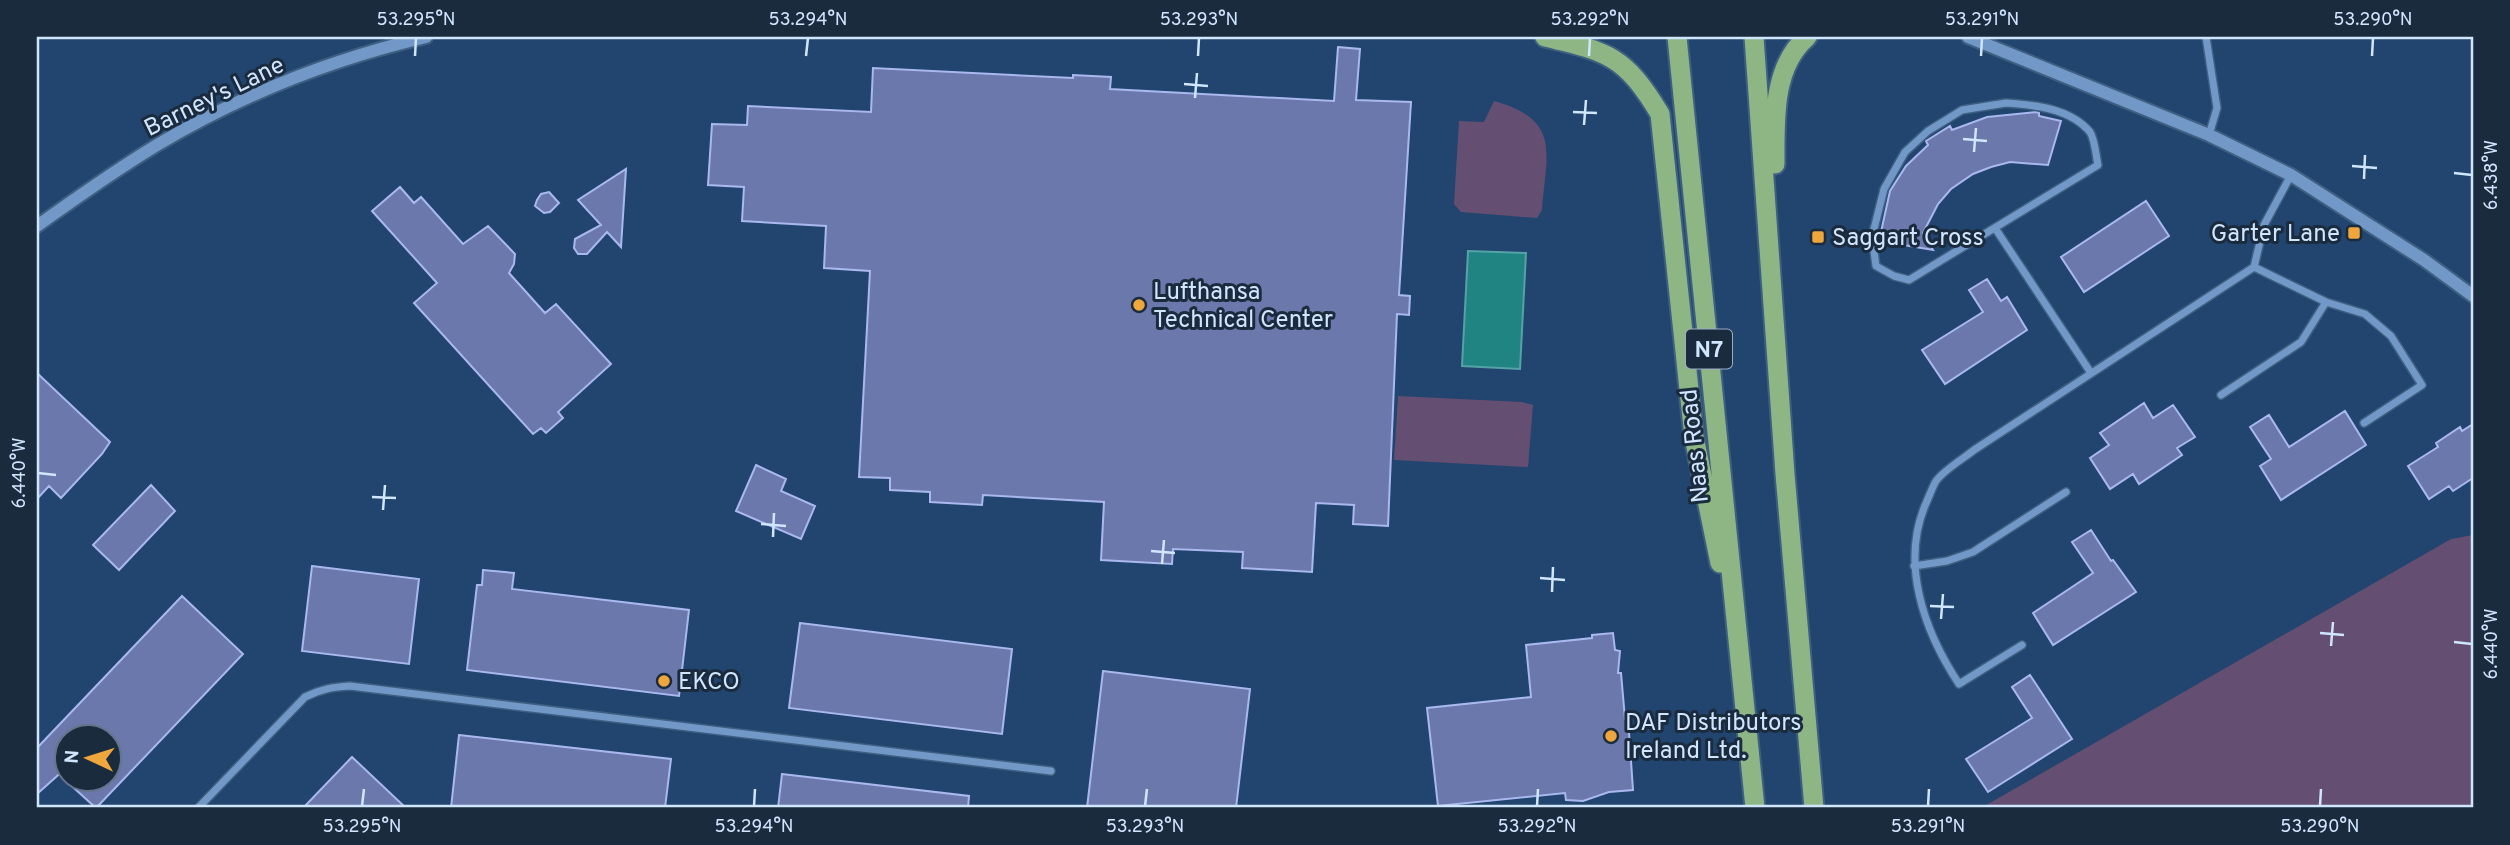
<svg xmlns="http://www.w3.org/2000/svg" width="2510" height="845" viewBox="0 0 2510 845" font-family="Overpass,sans-serif">
	<rect width="100%" height="100%" fill="#21456e"/>
	<path fill="#644e72" d="M1494,101C1562,120 1546,153 1542,210L1537,218L1461,212L1454,204L1459,121L1484,122Z
		M1398,396L1522,402L1533,405L1528,467L1394,460Z
		M2473,535V808H1981L2451,539Z"/>
	<path fill="#208582" stroke="#55a2a7" stroke-width="2" d="M1468,251L1526,253L1520,369L1462,366Z"/>
	<path fill="#6b78ab" stroke="#a9b8ef" stroke-width="2" d="M1338,47L1360,49L1356,100L1411,102L1399,295L1410,296L1409,315L1397,314L1388,526L1353,524L1354,505L1316,503L1312,572L1242,568L1243,552L1173,549L1172,564L1101,560L1104,502L983,495L982,505L930,502V492L890,490V478L859,477L870,271L824,268L826,226L742,221L744,187L708,185L712,124L747,125L748,106L871,112L873,68L1073,78V75L1111,77L1110,89L1334,101Z
		M2036,112L2039,113V116L2061,121L2048,165L2010,162L1991,167L1973,174L1951,189L1938,204L1923,233L1933,250L1879,241L1890,191L1906,166L1928,145L1926,141L1950,126L1952,130L1987,117Z
		M626,169L621,247L607,232L587,254H578L574,248L575,239L601,225L578,200Z
		M400,187L414,203L421,197L463,244L488,226L515,254L514,264L509,273L545,313L556,304L611,364L558,412L563,418L546,433L541,428L533,434L414,303L437,283L372,211Z
		M549,192L559,203L550,212L544,213L535,206L537,200L541,194Z
		M2146,201L2169,236L2084,292L2061,257Z
		M1987,279L2001,301L2007,297L2027,330L1945,384L1922,350L1983,312L1969,290Z
		M37,373L110,442L102,454L61,498L49,486L37,499Z
		M2144,403L2153,418L2173,405L2195,437L2177,448L2182,455L2139,484L2133,474L2110,489L2090,458L2109,445L2100,433Z
		M2345,411L2366,445L2281,500L2260,466L2271,459L2250,427L2269,415L2289,447Z
		M2473,424V478L2453,491L2449,486L2429,499L2408,466L2438,447L2436,443L2460,427L2462,431Z
		M756,465L786,479L781,491L815,506L801,539L736,511Z
		M151,485L175,511L119,570L93,545Z
		M2091,530L2111,561L2113,560L2136,592L2053,645L2033,613L2093,573L2072,542Z
		M312,566L419,579L409,664L302,651Z
		M483,570L514,573L512,589L689,610L679,696L467,670L477,585H482Z
		M182,596L243,654L96,808L64,779H108V737H66V768L37,794V748Z
		M800,623L1012,649L1002,734L789,708Z
		M1613,633L1615,650L1620,651L1618,673H1621L1625,719L1628,718L1633,790L1609,792L1583,801L1566,800L1565,793L1438,806L1427,708L1531,697L1526,645L1592,638V635Z
		M1103,671L1250,689L1236,808H1087Z
		M2030,675L2072,739L1988,792L1966,759L2032,718L2012,687Z
		M459,735L671,759L665,808H451Z
		M352,757L406,808H303Z
		M782,774L969,796L968,808H778Z"/>
	<g fill="none" stroke-linecap="round" stroke-linejoin="round">
		<defs>
			<path id="minor" d="M2206,37L2217,108L2209,135
				M2006,103C2034,105 2070,108 2090,132C2095,140 2096,156 2098,165L1909,280L1894,276L1876,266L1872,237L1884,189L1905,152L1928,131L1962,110Z
				M1995,228L2091,373
				M2254,267L2326,302L2365,314L2391,336L2422,385L2364,423
				M2221,395L2301,342L2326,302
				M1914,566L1947,561L1973,552L2066,492
				M2022,645L1959,684C1924,631 1899,562 1927,501C1930,494 1933,486 1936,481C1945,469 1963,459 1974,450L2254,267L2264,225L2291,175
				M198,808L305,697C321,689 333,687 350,686L1051,771"/>
			<path id="tertiary" d="M1968,37L2209,135L2291,175L2424,260L2473,296
				M37,226C76,198 116,170 157,145C239,96 333,59 426,37"/>
			<path id="trunk" d="M1545,37C1609,52 1625,56 1660,114L1694,437L1720,563
				M1677,37L1755,808
				M1754,37L1785,474L1814,808
				M1775,164C1775,121 1772,67 1807,37"/>
		</defs>
		<use href="#minor" stroke="#3e5f81" stroke-width="10"/>
		<use href="#tertiary" stroke="#3e5f81" stroke-width="16"/>
		<use href="#trunk" stroke="#3e5f81" stroke-width="23"/>
		<use href="#minor" stroke="#7198c6" stroke-width="7"/>
		<use href="#tertiary" stroke="#7198c6" stroke-width="12"/>
		<use href="#trunk" stroke="#8eb685" stroke-width="19"/>
	</g>
	<path fill="none" stroke="#d0e5fe" stroke-width="2.5" d="M415,56L416,38M806,56L808,38M1198,56L1199,38M1589,56L1590,38M1981,56L1982,38M2372,56L2373,38M1184,84L1208,86M1195,98L1197,73M1573,112L1597,113M1584,125L1586,100M1963,139L1987,141M1974,152L1976,128M2352,166L2377,168M2454,173L2472,175M2364,179L2365,155M38,473L56,475M372,497L396,498M383,510L385,485M761,524L786,526M773,537L774,513M1151,551L1175,553M1162,564L1164,540M1540,578L1565,580M1552,592L1553,567M1930,606L1954,607M1941,619L1943,594M2320,633L2344,635M2454,642L2472,644M2331,646L2333,622M362,806L364,789M754,806L755,789M1145,806L1147,789M1537,806L1538,789M1928,806L1929,789M2320,806L2321,789"/>
	<g fill="#efa73d" stroke="#1b2b3e" stroke-width="2.5">
		<rect x="2347" y="226" width="14" height="14" rx="3.5"/>
		<rect x="1811" y="230" width="14" height="14" rx="3.5"/>
		<circle cx="1139" cy="305" r="7"/>
		<circle cx="664" cy="681" r="7"/>
		<circle cx="1611" cy="736" r="7"/>
	</g>
	<g text-anchor="middle" stroke-width="6" stroke-linejoin="round" paint-order="stroke">
		<rect fill="#1b2b3e" stroke="#9aadc4" stroke-width="2" x="1686" y="329.5" width="46" height="39" rx="5"/>
		<g font-size="23" font-weight="bold" fill="#d0e5fe">
			<text x="1709" y="357">N7</text>
		</g>
		<g font-size="24" fill="#d0e5fe" stroke="#1b2b3e">
			<text transform="translate(214 96) rotate(-26)" y="8">Barney's Lane</text>
			<text transform="translate(1694 446) rotate(-96)" y="8">Naas Road</text>
		</g>
		<g font-size="24" fill="#d0e5fe" stroke="#1b2b3e" text-anchor="start">
			<text x="2340" y="241" text-anchor="end">Garter Lane</text>
			<text x="1832" y="245">Saggart Cross</text>
			<text x="1153" y="299">Lufthansa<tspan x="1153" dy="28">Technical Center</tspan></text>
			<text x="678" y="689">EKCO</text>
			<text x="1625" y="730">DAF Distributors<tspan x="1625" dy="28">Ireland Ltd.</tspan></text>
		</g>
	</g>
	<rect width="2510" height="845" fill="none" stroke="#1b2b3e" stroke-width="77"/>
	<g transform="translate(88 758) rotate(274)"><circle r="33" fill="#1b2b3e" stroke="#63758b" stroke-width="2"/>
	<path d="M0-5L12 26L0 18L-12 26Z" fill="#efa73d"/>
	<text y="-10" font-size="19" font-weight="bold" text-anchor="middle" fill="#d0e5fe">N</text>
	</g>
	<rect x="38" y="38" width="2434" height="768" fill="none" stroke="#d0e5fe" stroke-width="2.5"/>
	<g font-size="18" text-anchor="middle" fill="#d0e5fe">
		<text x="416" y="25">53.295°N</text>
		<text x="808" y="25">53.294°N</text>
		<text x="1199" y="25">53.293°N</text>
		<text x="1590" y="25">53.292°N</text>
		<text x="1982" y="25">53.291°N</text>
		<text x="2373" y="25">53.290°N</text>
		<text transform="translate(2491 175) rotate(-90)" y="6">6.438°W</text>
		<text transform="translate(19 473) rotate(-90)" y="6">6.440°W</text>
		<text transform="translate(2491 644) rotate(-90)" y="6">6.440°W</text>
		<text x="362" y="832">53.295°N</text>
		<text x="754" y="832">53.294°N</text>
		<text x="1145" y="832">53.293°N</text>
		<text x="1537" y="832">53.292°N</text>
		<text x="1928" y="832">53.291°N</text>
		<text x="2320" y="832">53.290°N</text>
	</g>
</svg>
